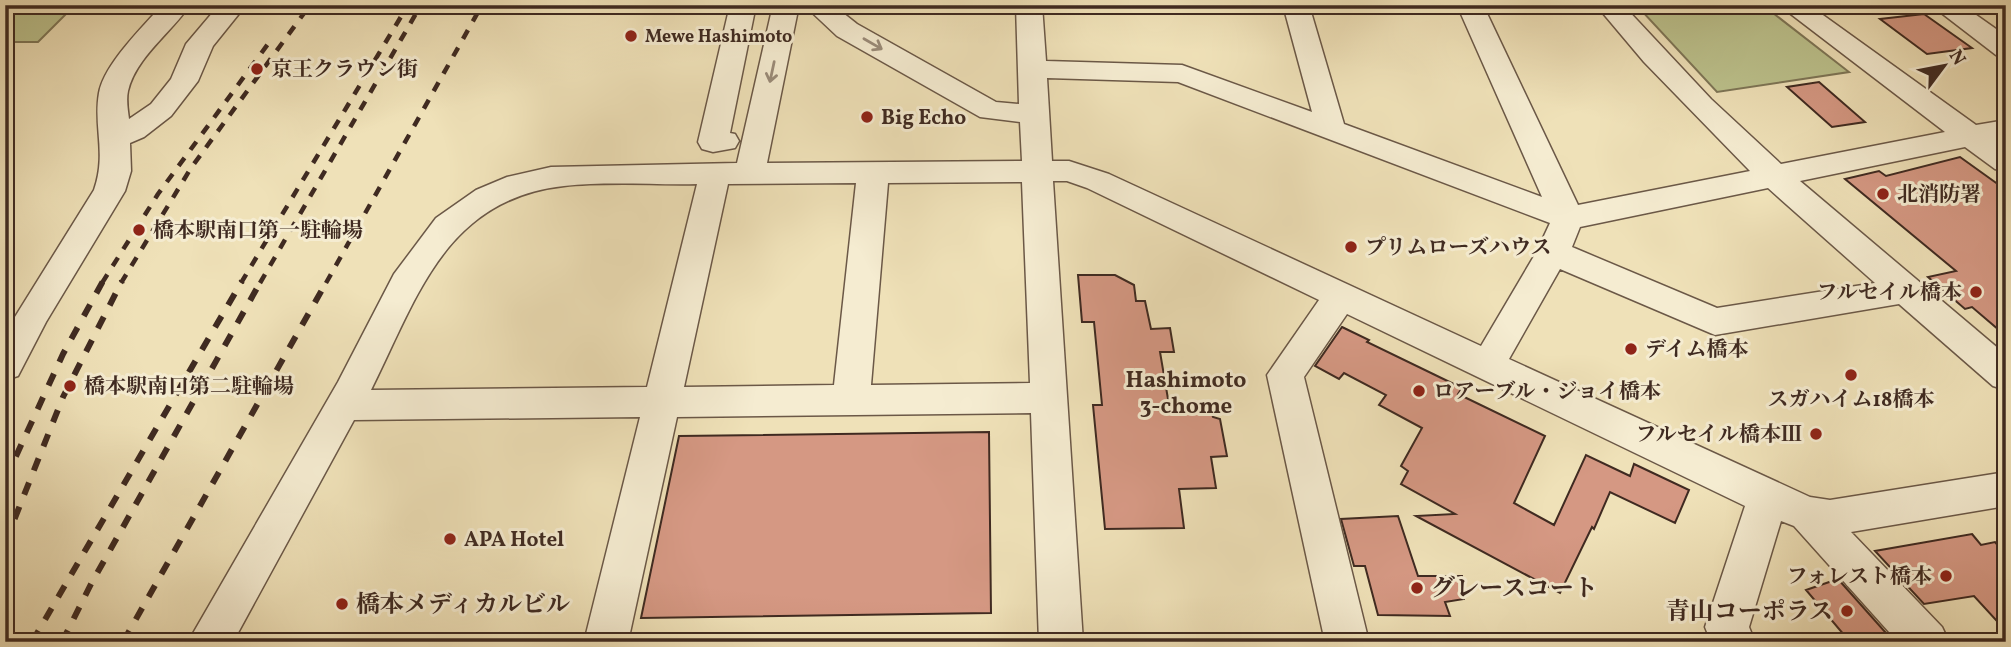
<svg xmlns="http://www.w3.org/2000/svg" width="2011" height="647" viewBox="0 0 2011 647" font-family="Vollkorn,'Noto Serif JP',serif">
	<rect width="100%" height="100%" fill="#efe1b8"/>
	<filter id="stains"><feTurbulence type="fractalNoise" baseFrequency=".00286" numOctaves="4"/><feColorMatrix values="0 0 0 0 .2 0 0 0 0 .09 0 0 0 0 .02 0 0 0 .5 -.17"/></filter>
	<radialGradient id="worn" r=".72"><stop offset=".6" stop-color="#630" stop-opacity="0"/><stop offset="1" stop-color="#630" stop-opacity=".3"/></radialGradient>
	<path fill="#bcc28d" stroke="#7e7657" stroke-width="2" d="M5,5H75L38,42H5Z
		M1764,6L1849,72L1717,92L1640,9Z"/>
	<path fill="#d59883" stroke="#3f2a21" stroke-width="2" d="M1924,14L1972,48L1927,54L1880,19Z
		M1819,82L1865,122L1832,127L1787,87Z
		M1960,157L2006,190V336L1972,307L1965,309L1928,277L1956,271L1845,179L1879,171L1886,176Z
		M1078,275H1115L1134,285L1136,301H1145L1151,329L1170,328L1174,352H1160L1169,405L1209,404L1213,417L1220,419L1227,456L1211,457L1216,488L1179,489L1184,528L1105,529L1093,405H1102L1094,322H1082Z
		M1342,327L1369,340L1367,342L1462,388L1458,394L1545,436L1514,503L1554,525L1586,455L1630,476L1634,464L1689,490L1675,523L1610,492L1594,529L1592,527L1560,593L1416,516L1455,514L1401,484L1408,471L1401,466L1422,428L1379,405L1386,395L1344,373L1339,379L1315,366Z
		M989,432L991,613L641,618L679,436Z
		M1398,516L1418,576H1462L1464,599L1445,602L1450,616L1378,615L1365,566H1354L1341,519Z
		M1972,534L1981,545L1995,542L2006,555V631L1974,596L1924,604L1875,551Z
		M1838,579L1894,642H1850L1806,590Z"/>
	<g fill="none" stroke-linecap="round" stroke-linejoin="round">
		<defs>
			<path id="minor" d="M162,5H190C171,33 136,57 128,91C126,100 128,111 129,119L151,104L171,79L186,44L219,5H246L213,46L198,81L171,116L144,137L130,143L131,171L125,191L46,322L18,376L5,380V333L94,190C107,153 93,127 99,93C104,64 143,27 162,5Z
				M730,5H756L730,133L735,134L739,141L735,148L713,152L702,149L698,142Z
				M773,5H799L767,163L1022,161L1020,122L980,117L837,36L804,5H833L857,24L996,102L1019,104L1016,5H1042L1046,61L1182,65L1312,112L1283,5H1309L1344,124L1542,197L1457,5H1483L1578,205L1750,171L1644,62L1596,5H1623L1711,99L1781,164L1945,132L1779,5H1809L1976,125L2006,120V139L1997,140L2006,147V172L1995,169L1965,147L1800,181L2006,355V390L1993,386L1899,304L1715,335L1560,269L1509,359L1810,497L1830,500L2006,472V506L1851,532L1942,627L1949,642H1898L1794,526L1781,521L1749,627L1755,642H1711L1705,627L1745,506L1347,314L1304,377L1369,642H1325L1267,375L1319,300L1087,188L1067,181H1053L1083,642H1039L1031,413L677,417L628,642H584L640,417L354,420L233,642H188L338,382L394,274L436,218L476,190L507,177L551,167L737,163ZM1047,78L1178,82L1550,223L1537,251L1481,346L1109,174L1069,161H1052ZM1022,182L1030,383L871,385L888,183ZM856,183L834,385L684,387L728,184ZM697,184L647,387L371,390C417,298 445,199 564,186C607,181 653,185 697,184ZM1768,188L1875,283L1717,308L1572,247L1580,227Z
				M1931,5H1962L2006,36V57L1996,55Z"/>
		</defs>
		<use href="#minor" stroke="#6b5847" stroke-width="3"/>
		<use href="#minor" fill="#f5ecd1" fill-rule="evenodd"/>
		<path stroke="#3f2a21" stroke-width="4.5" stroke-dasharray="10 10" stroke-linecap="butt" d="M102,283L158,194L268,44
			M121,283L191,168L310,5
			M241,283L408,5
			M260,283L421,5
			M326,283L482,5"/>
		<path stroke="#3f2a21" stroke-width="6" stroke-dasharray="13 13" stroke-linecap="butt" d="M5,480L63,354L103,281
			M5,543L63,397L122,281
			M32,642L242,281
			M62,642L91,584L261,281
			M123,642L327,281"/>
	</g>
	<defs><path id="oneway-shaft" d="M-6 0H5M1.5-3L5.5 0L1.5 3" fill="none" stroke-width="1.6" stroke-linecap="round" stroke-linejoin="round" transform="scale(1.75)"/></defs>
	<g stroke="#9a8b79">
		<use href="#oneway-shaft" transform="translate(873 44) rotate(30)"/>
		<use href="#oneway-shaft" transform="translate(772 72) rotate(102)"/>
	</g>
	<g fill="#8f2418" stroke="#f5ecd1" stroke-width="2.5">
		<circle cx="631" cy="36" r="7"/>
		<circle cx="257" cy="69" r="7"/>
		<circle cx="867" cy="117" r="7"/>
		<circle cx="1883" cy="194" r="7"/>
		<circle cx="139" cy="230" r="7"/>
		<circle cx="1351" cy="247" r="7"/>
		<circle cx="1976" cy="292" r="7"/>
		<circle cx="1631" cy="349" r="7"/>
		<circle cx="1851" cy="375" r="7"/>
		<circle cx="70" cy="386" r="7"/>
		<circle cx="1419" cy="391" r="7"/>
		<circle cx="1816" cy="434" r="7"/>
		<circle cx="450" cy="539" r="7"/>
		<circle cx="1946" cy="576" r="7"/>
		<circle cx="1417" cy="588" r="7"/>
		<circle cx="342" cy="604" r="7"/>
		<circle cx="1847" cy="611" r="7"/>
	</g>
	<g text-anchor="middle" stroke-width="6" stroke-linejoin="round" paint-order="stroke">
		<g font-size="18" font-weight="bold" fill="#3f2a21" stroke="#f5ecd1" text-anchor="start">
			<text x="645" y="42">Mewe Hashimoto</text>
		</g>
		<g font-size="21" font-weight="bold" fill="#3f2a21" stroke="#f5ecd1" text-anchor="start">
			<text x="271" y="76">京王クラウン街</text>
			<text x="881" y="124">Big Echo</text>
			<text x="1897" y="201">北消防署</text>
			<text x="153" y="237">橋本駅南口第一駐輪場</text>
			<text x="1365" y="254">プリムローズハウス</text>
			<text x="1962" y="299" text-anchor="end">フルセイル橋本</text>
			<text x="1645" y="356">デイム橋本</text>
			<text x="84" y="393">橋本駅南口第二駐輪場</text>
			<text x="1433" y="398">ロアーブル・ジョイ橋本</text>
			<text x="1851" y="406" text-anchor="middle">スガハイム18橋本</text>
			<text x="1802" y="441" text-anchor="end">フルセイル橋本Ⅲ</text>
			<text x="464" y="546">APA Hotel</text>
			<text x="1932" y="583" text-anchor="end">フォレスト橋本</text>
		</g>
		<g font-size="23" font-weight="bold" fill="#3f2a21" stroke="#f5ecd1">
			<text x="1186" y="387">Hashimoto<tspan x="1186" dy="26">3-chome</tspan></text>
		</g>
		<g font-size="24" font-weight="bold" fill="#3f2a21" stroke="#f5ecd1" text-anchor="start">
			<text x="1431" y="596">グレースコート</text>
			<text x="356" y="612">橋本メディカルビル</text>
			<text x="1833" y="619" text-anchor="end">青山コーポラス</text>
		</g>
	</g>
	<rect width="2011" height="647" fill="none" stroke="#efe1b8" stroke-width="28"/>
	<rect x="7" y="7" width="1997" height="633" fill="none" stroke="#3f2a21" stroke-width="3.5"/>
	<rect x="14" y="14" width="1983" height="619" fill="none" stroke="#3f2a21" stroke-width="2"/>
	<g transform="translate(1944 66) rotate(58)" stroke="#f5ecd1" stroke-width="5" paint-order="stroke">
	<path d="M0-5L12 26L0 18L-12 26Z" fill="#3f2a21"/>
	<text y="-10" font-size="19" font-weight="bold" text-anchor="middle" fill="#3f2a21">N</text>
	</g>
	<rect width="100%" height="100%" filter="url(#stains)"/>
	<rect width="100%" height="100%" fill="url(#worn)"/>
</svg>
